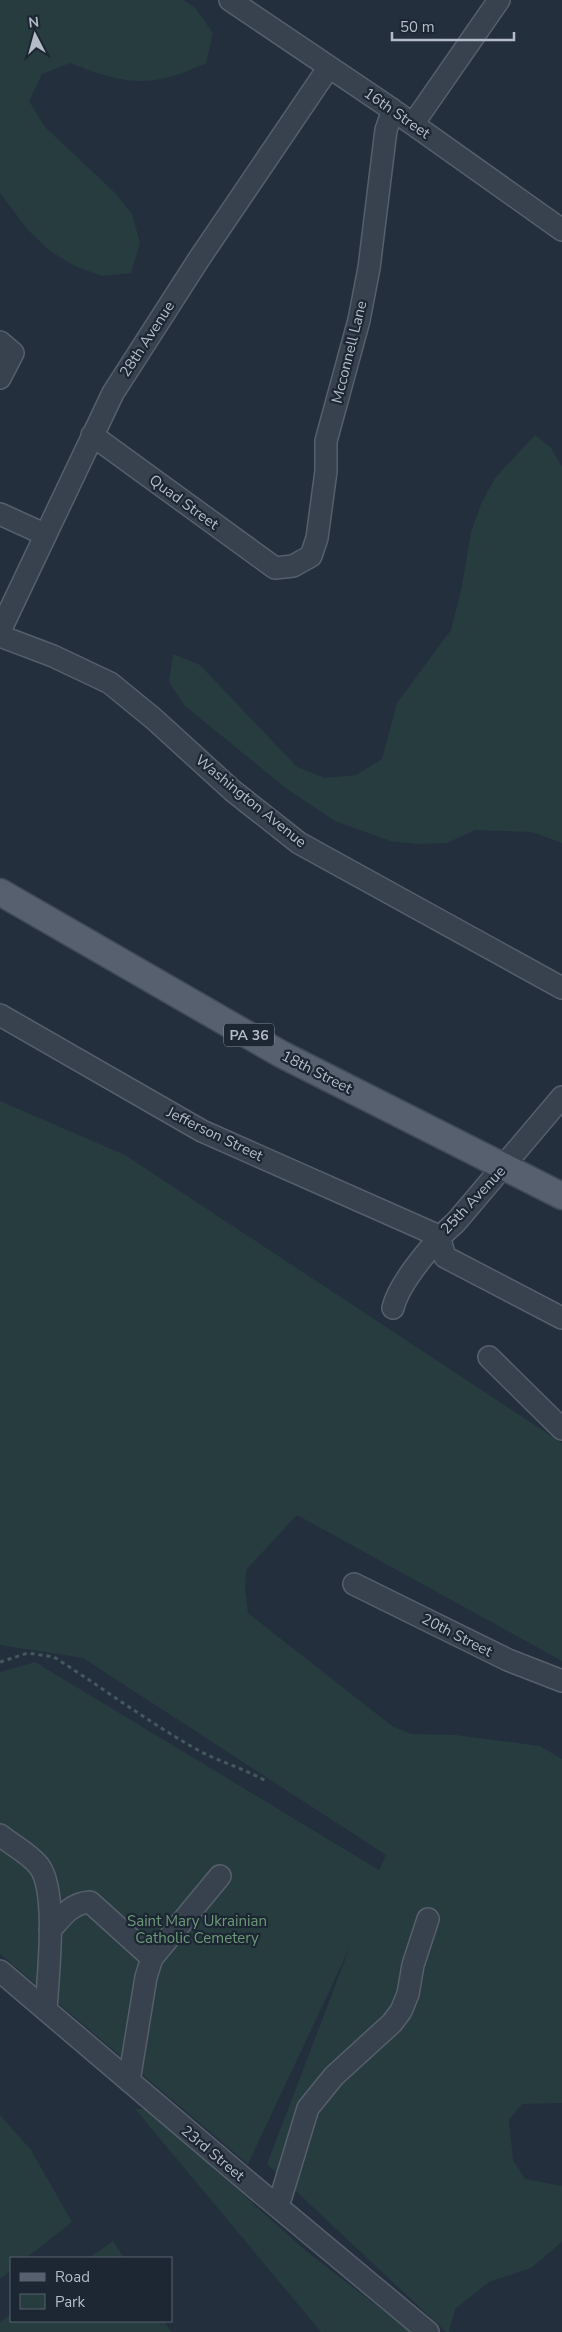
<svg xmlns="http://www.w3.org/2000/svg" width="562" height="2332" viewBox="0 0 562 2332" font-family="'Nunito Sans',sans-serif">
	<rect width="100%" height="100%" fill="#242f3e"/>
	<path fill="#263c3f" d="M0,0H184L196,9L213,33L206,63C151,89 125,85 70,63L42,74L29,101L45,127L113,191L132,214L140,243L131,273L102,276L75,266L50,251L28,230L0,193Z
		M535,435L551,448L562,467V843L532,832L475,830L447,843L418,844L390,841L335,821L287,789L185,706L169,682L173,654L200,665L297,767L325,778L356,775L382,759L397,703L451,630L461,591L471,532L481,504L495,478Z
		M0,1101L125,1155L562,1443V1661L297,1515L246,1570L245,1590L248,1613L392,1726L411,1734L455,1735L540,1746L562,1759V2103L522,2104L509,2120L513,2160L525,2179L562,2186V2242L531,2268L489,2282L455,2309L449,2332H446L267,2164L350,1947L248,2164L0,1954V1672L35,1662L379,1870L386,1855L83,1658L0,1645Z
		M135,2109H147L306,2251L411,2332H321Z
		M0,2115L31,2150L72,2222L26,2258H11V2270L0,2279Z
		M113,2241L124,2258H89Z
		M11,2314V2321H164L171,2332H0V2322Z"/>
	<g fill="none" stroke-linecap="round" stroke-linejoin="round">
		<defs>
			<path id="minor" d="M230,0L393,110L562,230
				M413,124L499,0
				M0,342L13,353L0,378
				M92,435L275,568L293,566L311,556L317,538L326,471V441L359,320L369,268L386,130L393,110
				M0,514L44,534
				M0,631L113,393L199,259L329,67
				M0,636L53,656L110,683L154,719L233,791L299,843L562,988
				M0,1015L202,1131L439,1236
				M439,1236L445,1257L562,1318
				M393,1308C399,1282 436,1239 456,1222L562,1097
				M489,1357L562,1429
				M354,1584L508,1660L562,1681
				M0,1835C12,1845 30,1854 39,1866C58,1890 48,1977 46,2009
				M50,1930C62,1917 71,1903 90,1902L152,1958
				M0,1971L254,2187L428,2332
				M129,2081L146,1977L152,1958L220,1876
				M276,2205L281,2197L308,2108L334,2076L392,2023L401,2011L408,1994L413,1965L428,1919"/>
			<path id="major" d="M0,892L281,1054L562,1196"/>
		</defs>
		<use href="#minor" stroke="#565f6c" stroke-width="24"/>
		<use href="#major" stroke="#414a57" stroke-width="29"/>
		<path stroke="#44595c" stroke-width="3" stroke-dasharray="4 4" stroke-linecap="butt" d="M0,1662L28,1653L54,1657C101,1687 147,1721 196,1749C219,1762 243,1768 266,1781"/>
		<use href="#minor" stroke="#38414e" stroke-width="21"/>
		<use href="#major" stroke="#56606e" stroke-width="26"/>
	</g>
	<g text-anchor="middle" stroke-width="4.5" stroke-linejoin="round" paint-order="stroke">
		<rect fill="#1d2633" stroke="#878f9c" stroke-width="1" x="224" y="1023.5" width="50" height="23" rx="4"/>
		<g font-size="14" font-weight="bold" fill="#b4bcc9">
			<text x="249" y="1040">PA 36</text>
		</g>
		<g font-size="15" fill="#b4bcc9" stroke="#1d2633">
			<text transform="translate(397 113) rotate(35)" y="5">16th Street</text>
			<text transform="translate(147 339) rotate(-57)" y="5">28th Avenue</text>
			<text transform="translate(349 352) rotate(-76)" y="5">Mcconnell Lane</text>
			<text transform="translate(184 502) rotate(36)" y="5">Quad Street</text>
			<text transform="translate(251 801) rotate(39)" y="5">Washington Avenue</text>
			<text transform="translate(317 1072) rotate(27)" y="5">18th Street</text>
			<text transform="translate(215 1134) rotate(26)" y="5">Jefferson Street</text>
			<text transform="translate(473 1200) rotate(-47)" y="5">25th Avenue</text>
			<text transform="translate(457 1635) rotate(27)" y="5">20th Street</text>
			<text transform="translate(213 2153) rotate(40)" y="5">23rd Street</text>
		</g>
		<g font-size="15" fill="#6b9a76" stroke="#1d2633">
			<text x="197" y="1926">Saint Mary Ukrainian<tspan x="197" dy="17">Catholic Cemetery</tspan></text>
		</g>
	</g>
	<rect x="10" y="2257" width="162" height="65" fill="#1d2633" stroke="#59626f"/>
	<rect x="20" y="2273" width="25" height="8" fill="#56606e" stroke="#59626f"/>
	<text x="55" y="2282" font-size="15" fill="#b4bcc9">Road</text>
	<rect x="20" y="2294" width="25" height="15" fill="#263c3f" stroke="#59626f"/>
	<text x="55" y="2307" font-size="15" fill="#b4bcc9">Park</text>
	<g transform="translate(35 35) rotate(354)" stroke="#1d2633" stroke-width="4" paint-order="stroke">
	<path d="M0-4L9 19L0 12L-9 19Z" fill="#b4bcc9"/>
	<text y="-8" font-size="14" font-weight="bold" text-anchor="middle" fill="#b4bcc9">N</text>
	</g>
	<path d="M392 32v8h122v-8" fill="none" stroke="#b4bcc9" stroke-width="2.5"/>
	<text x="400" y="32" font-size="15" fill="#b4bcc9" stroke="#1d2633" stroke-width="4" paint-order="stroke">50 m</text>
</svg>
